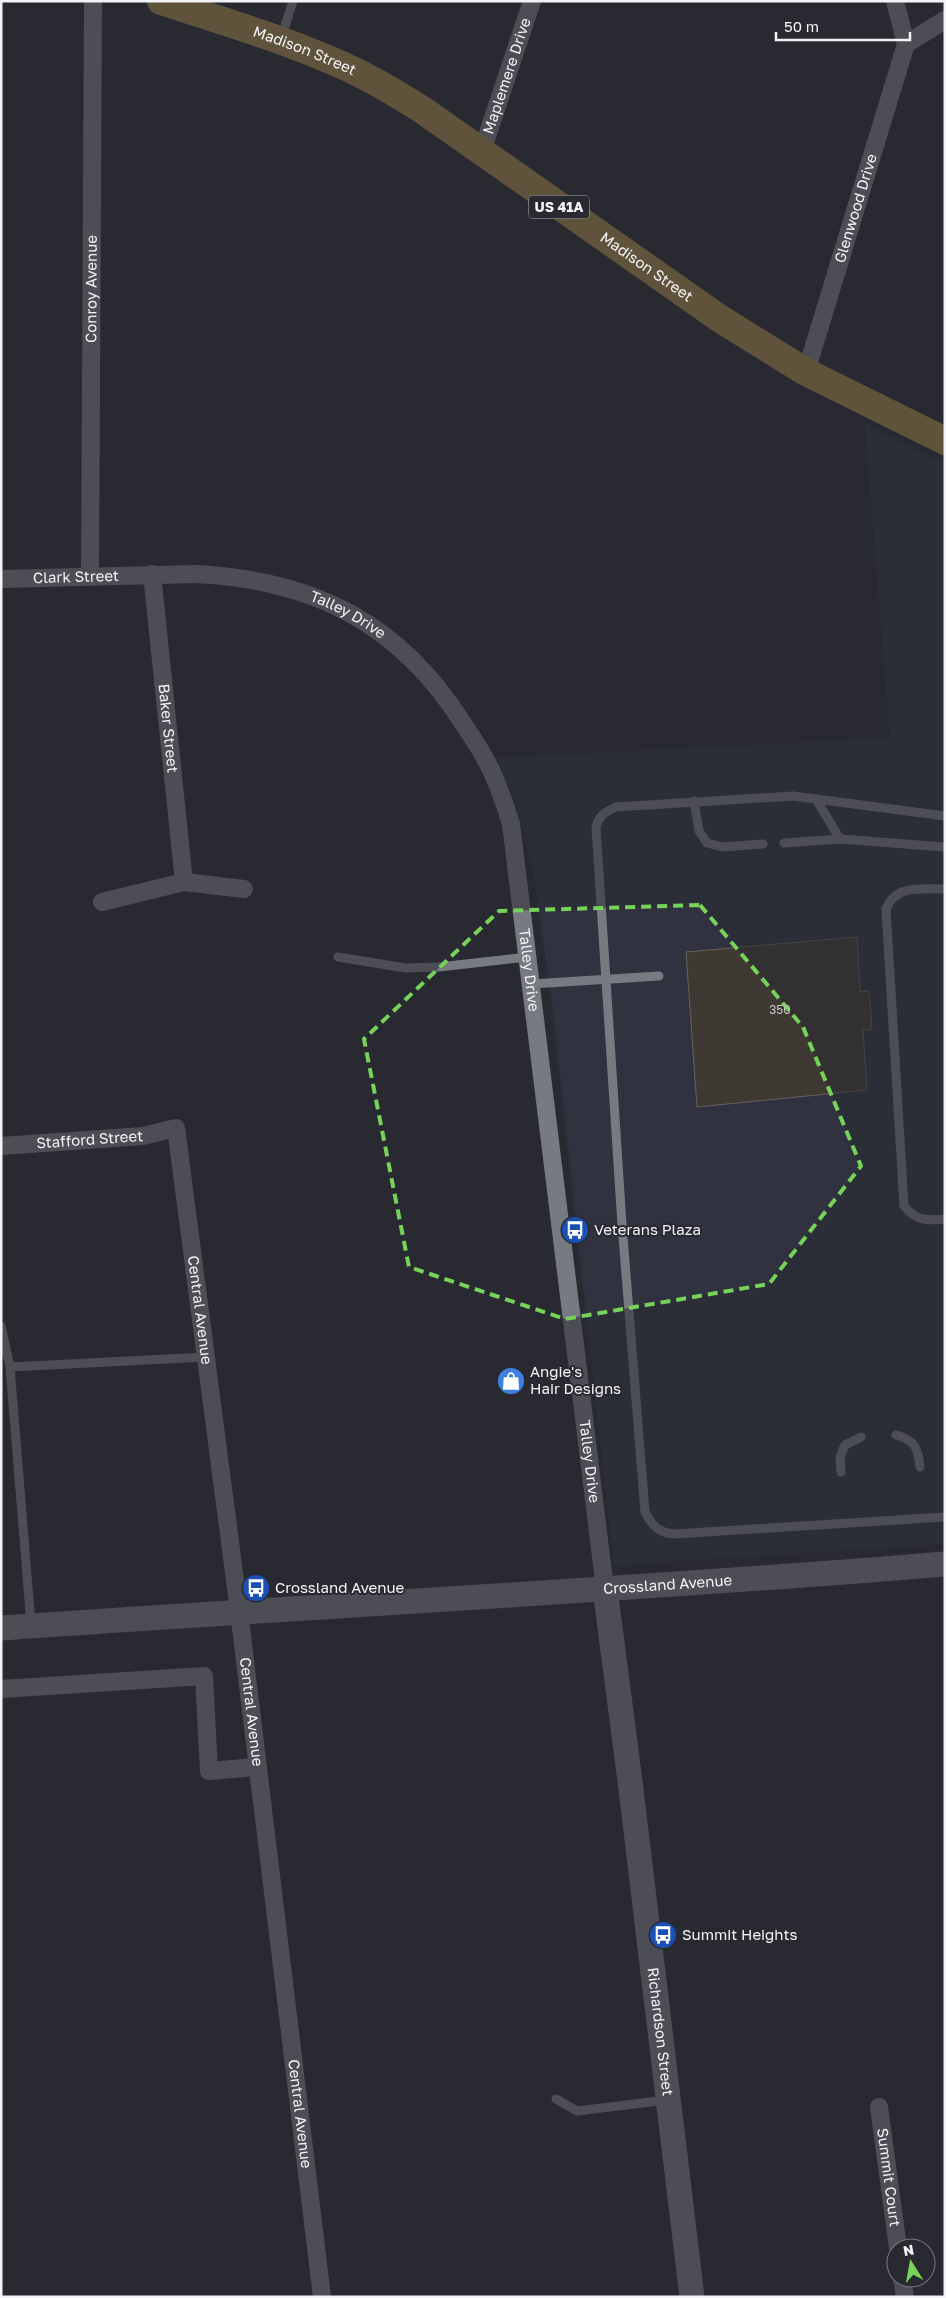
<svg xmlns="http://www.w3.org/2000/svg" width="946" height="2298" viewBox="0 0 946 2298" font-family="'Golos Text',sans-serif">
	<rect width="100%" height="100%" fill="#292a31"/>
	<path fill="#30333f" d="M865,424L945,464V1544L614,1565L552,1004L534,874L524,830L512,793L496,758L890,738Z"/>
	<path fill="#3f3933" stroke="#68625c" d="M857,937L860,992L869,991L872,1029L863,1030L867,1090L697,1107L686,952Z"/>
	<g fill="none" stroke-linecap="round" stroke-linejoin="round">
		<path stroke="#787a81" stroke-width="9" d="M281,39L293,1
			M816,799L840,839
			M694,801L699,831L707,843L723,847L763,844
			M945,816L793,796L616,807C605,812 598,816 596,828L622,1224L645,1512C652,1525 658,1533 674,1534L945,1517
			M784,843L840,839L945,847
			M945,889C922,889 896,884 886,909L904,1206C916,1221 927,1221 945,1219
			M338,957L405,968L439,967L527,957
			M531,984L659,976
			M1,1326L10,1367L31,1624
			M10,1367L206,1357
			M896,1435C915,1440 918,1448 920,1467
			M841,1472L840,1457L845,1445L861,1437
			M556,2099L577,2111L667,2100"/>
		<g stroke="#787a81" stroke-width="18">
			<path d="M895,1L906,44"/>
			<path d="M906,44L945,20"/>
			<path id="s1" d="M482,151L532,1"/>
			<path id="s2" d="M806,372L906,44"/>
			<path id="s3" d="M152,574L184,882"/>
			<path id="s4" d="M90,575L93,1"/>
			<path id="s5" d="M1,579L196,574C314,580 400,623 464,725C475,741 487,759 494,777C501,792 506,808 511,824L605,1589"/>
			<path d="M102,902L184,882L244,889"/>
			<path id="s6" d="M1,1146L143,1136L176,1128L239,1611L322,2297"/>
			<path d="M1,1689L204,1676L209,1771L257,1767"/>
			<path id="s7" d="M879,2107L898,2248"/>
			<path d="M902,2278L905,2297"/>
		</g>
		<g stroke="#787a81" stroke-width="25">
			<path id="s8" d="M605,1589L630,1781L692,2297"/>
			<path id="s9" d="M1,1628C316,1606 631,1590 945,1564"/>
		</g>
		<path stroke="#a38547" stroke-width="28" id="s10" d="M161,1C220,20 280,38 337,63C368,76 396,93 424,111L719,318L806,372L945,441"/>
	</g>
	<path d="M0 0H946V2298H0ZM700,905L803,1027L861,1166L769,1284L565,1319L409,1267L364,1039L499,911Z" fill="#292a31" fill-opacity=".55" fill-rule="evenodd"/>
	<path fill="none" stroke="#77d259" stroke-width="4" stroke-dasharray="10 6" stroke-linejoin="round" d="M700,905L803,1027L861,1166L769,1284L565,1319L409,1267L364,1039L499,911Z"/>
	<defs>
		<symbol id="bus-disc" viewBox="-11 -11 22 22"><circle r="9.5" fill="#1a4fb4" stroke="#292a31"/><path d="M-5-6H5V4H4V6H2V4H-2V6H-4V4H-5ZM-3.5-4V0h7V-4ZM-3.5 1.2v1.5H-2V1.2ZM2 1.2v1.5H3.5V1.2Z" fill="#fff"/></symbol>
		<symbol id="shop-disc" viewBox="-11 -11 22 22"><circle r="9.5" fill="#3f7fe0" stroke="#292a31"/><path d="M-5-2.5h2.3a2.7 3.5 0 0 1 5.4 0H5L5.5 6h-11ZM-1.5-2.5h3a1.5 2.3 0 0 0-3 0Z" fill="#fff"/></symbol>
	</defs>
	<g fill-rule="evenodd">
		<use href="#bus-disc" x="559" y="1214" width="32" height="32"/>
		<use href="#shop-disc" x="495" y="1365" width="32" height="32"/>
		<use href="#bus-disc" x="240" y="1572" width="32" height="32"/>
		<use href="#bus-disc" x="647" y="1919" width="32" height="32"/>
	</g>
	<g text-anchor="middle" stroke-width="4" stroke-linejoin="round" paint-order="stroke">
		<g font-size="12" fill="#c5c4c6">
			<text x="780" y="1014">350</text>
		</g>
		<rect fill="#292a31" stroke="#b6b7bc" stroke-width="1" x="529" y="195.5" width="60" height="23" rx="4"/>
		<g font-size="14" font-weight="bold" fill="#f2f3f7">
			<text x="559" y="212">US 41A</text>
		</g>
		<g font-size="15" fill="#f2f3f7" stroke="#292a31">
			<text dy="5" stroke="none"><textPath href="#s10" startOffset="152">Madison Street</textPath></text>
			<text dy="5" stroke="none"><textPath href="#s1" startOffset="79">Maplemere Drive</textPath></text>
			<text dy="5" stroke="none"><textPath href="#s2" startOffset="171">Glenwood Drive</textPath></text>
			<text dy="5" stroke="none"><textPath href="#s10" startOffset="558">Madison Street</textPath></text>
			<text dy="5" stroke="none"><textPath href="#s4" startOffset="286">Conroy Avenue</textPath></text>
			<text dy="5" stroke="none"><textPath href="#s5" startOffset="75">Clark Street</textPath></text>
			<text dy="5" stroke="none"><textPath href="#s5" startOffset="354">Talley Drive</textPath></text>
			<text dy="5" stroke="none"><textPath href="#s3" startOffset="155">Baker Street</textPath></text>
			<text dy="5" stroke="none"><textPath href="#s5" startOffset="774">Talley Drive</textPath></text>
			<text dy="5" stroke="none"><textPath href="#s6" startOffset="89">Stafford Street</textPath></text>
			<text dy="5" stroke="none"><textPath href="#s6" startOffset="360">Central Avenue</textPath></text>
			<text dy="5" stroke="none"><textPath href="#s5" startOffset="1269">Talley Drive</textPath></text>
			<text dy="5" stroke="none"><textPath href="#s9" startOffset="668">Crossland Avenue</textPath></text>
			<text dy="5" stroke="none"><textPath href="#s6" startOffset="765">Central Avenue</textPath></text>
			<text dy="5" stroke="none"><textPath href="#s8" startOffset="446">Richardson Street</textPath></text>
			<text dy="5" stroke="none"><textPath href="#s6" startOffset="1170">Central Avenue</textPath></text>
			<text dy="5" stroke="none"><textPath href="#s7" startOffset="71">Summit Court</textPath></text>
		</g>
		<g font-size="15" fill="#f2f3f7" stroke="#292a31" text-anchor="start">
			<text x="594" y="1235">Veterans Plaza</text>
			<text x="530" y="1377">Angie's<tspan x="530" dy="17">Hair Designs</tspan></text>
			<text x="275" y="1593">Crossland Avenue</text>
			<text x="682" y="1940">Summit Heights</text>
		</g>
	</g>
	<rect width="946" height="2298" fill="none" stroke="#f2f3f7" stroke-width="5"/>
	<g transform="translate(911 2263) rotate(349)"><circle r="24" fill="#292a31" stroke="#797a80"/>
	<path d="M0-4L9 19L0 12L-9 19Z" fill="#77d259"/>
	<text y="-8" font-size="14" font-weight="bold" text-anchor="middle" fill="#f2f3f7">N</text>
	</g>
	<path d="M776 32v8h134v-8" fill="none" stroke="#f2f3f7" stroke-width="2.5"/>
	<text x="784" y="32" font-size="15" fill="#f2f3f7" stroke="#292a31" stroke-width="4" paint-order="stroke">50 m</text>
</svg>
